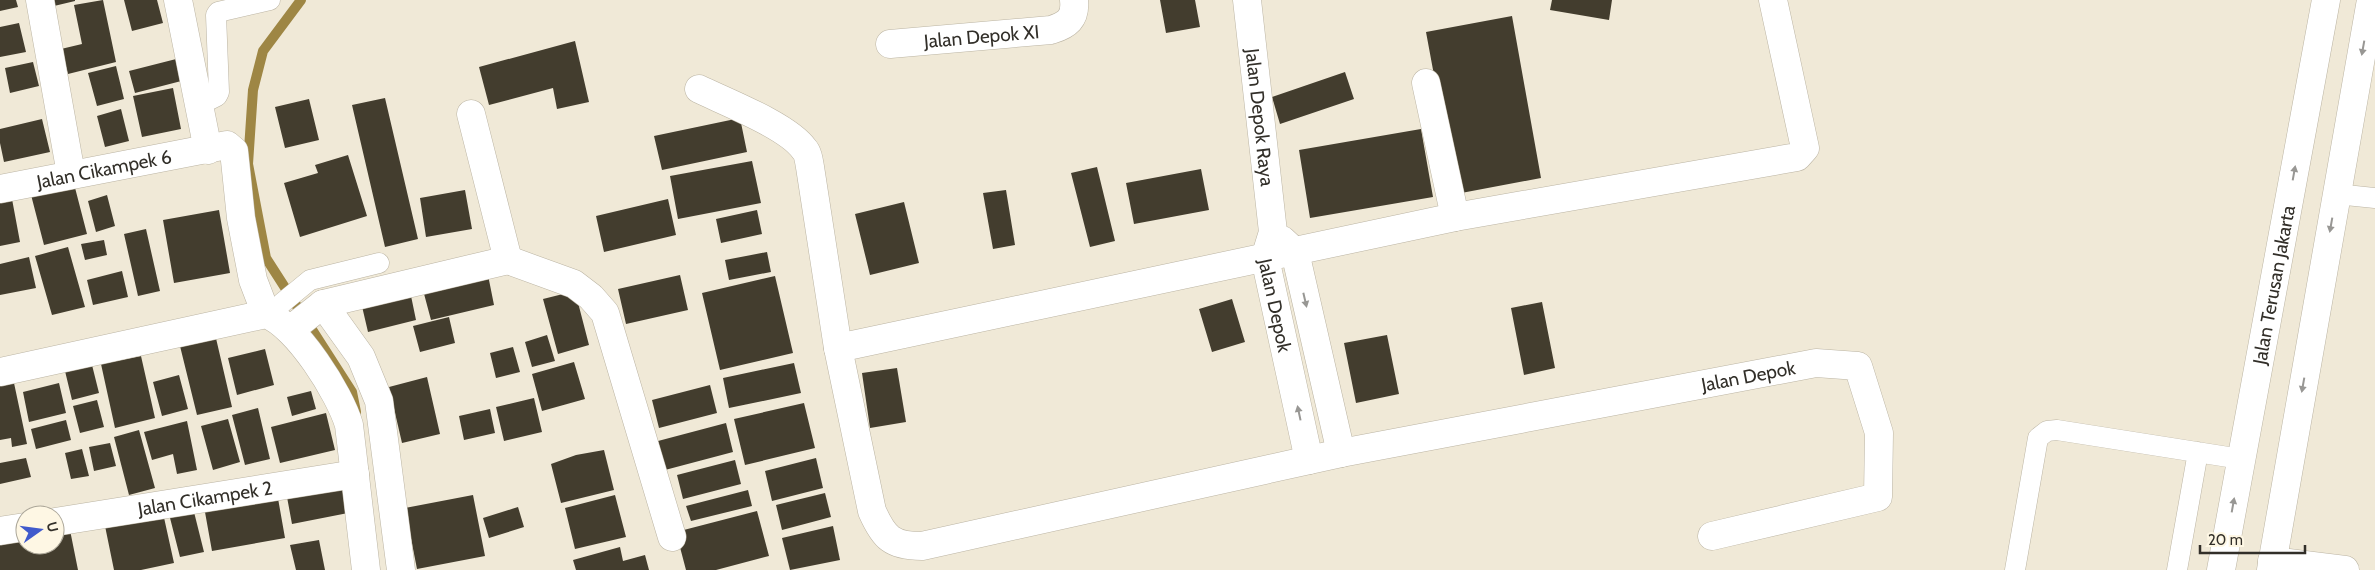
<svg xmlns="http://www.w3.org/2000/svg" width="2375" height="570" viewBox="0 0 2375 570" font-family="Cabin,sans-serif">
	<rect width="100%" height="100%" fill="#f0e9d7"/>
	<g fill="none" stroke-linecap="round" stroke-linejoin="round">
		<path stroke="#9e8644" stroke-width="10" d="M301,0L263,51L253,90L248,164L266,258L352,392L356,412"/>
	</g>
	<path fill="#433d2e" d="M0,0H16L18,7L0,11Z
		M53,0H75V1L54,6Z
		M103,0L116,62L68,74L61,49L82,44L74,5Z
		M124,0H157L163,23L132,31Z
		M1160,0H1195L1200,27L1166,33Z
		M1552,0H1612L1609,20L1550,10Z
		M1512,16L1541,178L1456,194L1426,32Z
		M19,23L26,52L0,57V27Z
		M575,41L589,102L557,109L553,88L489,105L479,67Z
		M184,57L189,79L135,93L129,71Z
		M33,62L39,86L10,93L5,68Z
		M116,66L124,99L97,106L88,73Z
		M1345,72L1354,99L1280,124L1272,97Z
		M173,88L181,129L142,137L133,96Z
		M385,98L418,239L385,247L352,105Z
		M309,99L319,140L285,148L275,107Z
		M121,109L129,141L105,147L97,116Z
		M740,118L747,152L662,170L654,136Z
		M42,119L50,152L4,162L0,143V129Z
		M1421,129L1433,197L1310,218L1299,150Z
		M348,155L367,216L300,237L284,183L318,173L315,165Z
		M752,161L761,203L678,219L670,176Z
		M1097,167L1115,241L1090,247L1071,173Z
		M1201,169L1209,210L1134,224L1126,183Z
		M73,180L87,234L44,245L30,191Z
		M465,190L472,229L426,237L420,198Z
		M1006,190L1015,245L993,249L983,193Z
		M107,195L115,226L96,232L88,201Z
		M12,199L20,242L0,246V201Z
		M668,199L676,235L604,252L596,216Z
		M904,202L919,263L870,275L855,214Z
		M219,210L230,273L174,283L163,220Z
		M757,210L762,234L721,243L716,219Z
		M146,229L160,291L138,296L124,234Z
		M104,240L107,255L85,260L81,244Z
		M68,247L85,307L52,315L35,256Z
		M767,252L771,272L729,280L725,260Z
		M29,257L36,288L0,295V264Z
		M122,271L128,297L93,305L87,280Z
		M488,275L494,305L431,320L423,290Z
		M680,275L688,310L626,324L618,289Z
		M775,276L793,353L720,370L702,293Z
		M410,291L416,320L368,332L361,302Z
		M575,291L589,345L558,354L543,299Z
		M1232,299L1245,342L1212,352L1199,309Z
		M1542,302L1555,368L1524,375L1511,308Z
		M449,317L455,343L420,352L413,326Z
		M215,334L232,407L197,415L179,342Z
		M547,335L555,361L532,367L525,342Z
		M1387,335L1399,394L1356,403L1344,343Z
		M513,347L520,372L496,378L490,353Z
		M265,349L274,385L237,395L228,358Z
		M141,356L155,418L115,428L101,364Z
		M574,362L585,399L542,411L532,374Z
		M794,363L801,393L729,408L723,378Z
		M92,365L99,393L72,400L65,371Z
		M897,368L906,422L870,428L862,373Z
		M179,375L188,409L162,416L153,382Z
		M427,377L440,434L402,443L389,387Z
		M14,383L27,444L12,447L11,438L0,440V386Z
		M59,383L66,413L29,422L23,392Z
		M710,385L717,413L659,428L652,400Z
		M311,391L316,409L292,416L287,397Z
		M534,398L542,432L504,441L496,407Z
		M97,400L104,427L80,433L73,406Z
		M804,403L815,448L745,465L734,419Z
		M258,408L270,459L245,465L232,415Z
		M490,409L495,433L464,440L459,416Z
		M326,413L335,450L280,463L271,427Z
		M228,419L240,462L213,470L201,426Z
		M66,420L71,440L36,449L31,429Z
		M187,421L197,470L177,474L173,454L152,460L144,432Z
		M726,423L733,452L665,470L658,441Z
		M139,430L155,488L129,495L114,437Z
		M110,443L116,466L94,471L89,447Z
		M82,449L89,476L71,479L65,453Z
		M604,450L614,490L561,503L551,464L576,455Z
		M26,458L31,477L0,484V463Z
		M816,458L823,488L772,501L765,471Z
		M735,460L741,484L683,499L677,475Z
		M343,486L348,513L292,524L287,497Z
		M276,487L285,538L212,551L203,501Z
		M748,490L752,506L691,521L686,506Z
		M825,493L831,517L782,530L776,505Z
		M473,495L485,556L417,569L405,508Z
		M615,495L626,537L575,549L565,508Z
		M518,507L524,527L489,538L483,518Z
		M193,508L204,552L180,557L169,514Z
		M757,511L769,556L716,570H686L676,532Z
		M163,513L174,563L141,570H114L105,526Z
		M833,526L840,560L790,570L782,538Z
		M70,530L78,570H0V544L25,539V545H55V533Z
		M319,540L325,570H296L290,545Z
		M620,547L623,561L645,555L649,570H576L573,560Z"/>
	<g fill="none" stroke-linecap="round" stroke-linejoin="round">
		<defs>
			<path id="lane" d="M199,105L217,96L219,92L216,15L218,12L270,0
				M2336,194L2375,198
				M272,316L282,303L310,280L379,263
				M2015,570L2038,438L2047,431L2057,430L2241,459
				M2177,570L2198,452"/>
			<g id="street">
				<path d="M40,0L71,174"/>
				<path d="M178,0L208,150"/>
				<path id="s1" d="M1247,0L1273,232L1265,258L1309,460"/>
				<path id="s2" d="M890,44L1051,30C1067,25 1076,19 1074,0"/>
				<path d="M1426,83L1455,217"/>
				<path id="s3" d="M699,89C726,102 788,126 804,149C808,153 809,161 810,167L838,348L872,511C884,538 892,546 922,546L1341,453L1816,363L1858,366L1879,433L1878,497L1712,536"/>
				<path id="s4" d="M0,189L227,145L234,151L241,218L253,280L266,314"/>
				<path d="M1282,240L1295,252L1341,453"/>
				<path d="M508,260L574,284L591,297L605,313L672,537"/>
				<path d="M323,304L361,357L379,401L401,570"/>
				<path d="M290,330L323,304L508,260L471,114"/>
				<path d="M838,348L1455,217L1797,157L1805,148L1773,0"/>
				<path d="M0,372L266,314C297,325 340,394 349,425L366,570"/>
				<path id="s5" d="M55,522L355,474"/>
				<path d="M0,531L25,527"/>
				<path d="M2272,561L2345,570"/>
			</g>
			<g id="primary">
				<path id="s6" d="M2221,570L2326,0"/>
				<path d="M2271,570L2371,0"/>
			</g>
		</defs>
		<use href="#lane" stroke="#bbb4a3" stroke-width="21"/>
		<use href="#street" stroke="#bbb4a3" stroke-width="29"/>
		<use href="#primary" stroke="#bbb4a3" stroke-width="29"/>
		<use href="#lane" stroke="#fff" stroke-width="20"/>
		<use href="#street" stroke="#fff" stroke-width="28"/>
		<use href="#primary" stroke="#fff" stroke-width="28"/>
	</g>
	<defs><path id="oneway-solid" d="M-6-.8H1V-3.2L6.5 0L1 3.2V.8H-6Z" transform="scale(1.25)"/></defs>
	<g fill="#989794">
		<use href="#oneway-solid" transform="translate(2363 48) rotate(100)"/>
		<use href="#oneway-solid" transform="translate(2294 173) rotate(-80)"/>
		<use href="#oneway-solid" transform="translate(2331 225) rotate(100)"/>
		<use href="#oneway-solid" transform="translate(1305 300) rotate(77)"/>
		<use href="#oneway-solid" transform="translate(2303 385) rotate(100)"/>
		<use href="#oneway-solid" transform="translate(1299 413) rotate(-102)"/>
		<use href="#oneway-solid" transform="translate(2233 505) rotate(-80)"/>
	</g>
	<g text-anchor="middle" stroke-width="5" stroke-linejoin="round" paint-order="stroke">
		<g font-size="19" fill="#322f29" stroke="#fef7e4">
			<text dy="7" stroke="none"><textPath href="#s2" startOffset="92">Jalan Depok XI</textPath></text>
			<text dy="7" stroke="none"><textPath href="#s1" startOffset="118">Jalan Depok Raya</textPath></text>
			<text dy="7" stroke="none"><textPath href="#s4" startOffset="106">Jalan Cikampek 6</textPath></text>
			<text dy="7" stroke="none"><textPath href="#s6" startOffset="290">Jalan Terusan Jakarta</textPath></text>
			<text dy="7" stroke="none"><textPath href="#s1" startOffset="309">Jalan Depok</textPath></text>
			<text dy="7" stroke="none"><textPath href="#s3" startOffset="1401">Jalan Depok</textPath></text>
			<text dy="7" stroke="none"><textPath href="#s5" startOffset="152">Jalan Cikampek 2</textPath></text>
		</g>
	</g>
	<g transform="translate(40 530) rotate(76)"><circle r="24" fill="#fef7e4" stroke="#aca799"/>
	<path d="M0-4L9 19L0 12L-9 19Z" fill="#405acc"/>
	<text y="-8" font-size="14" font-weight="bold" text-anchor="middle" fill="#322f29">U</text>
	</g>
	<path d="M2200 545v8h105v-8" fill="none" stroke="#322f29" stroke-width="2.5"/>
	<text x="2208" y="545" font-size="15" fill="#322f29" stroke="#fef7e4" stroke-width="4" paint-order="stroke">20 m</text>
</svg>
